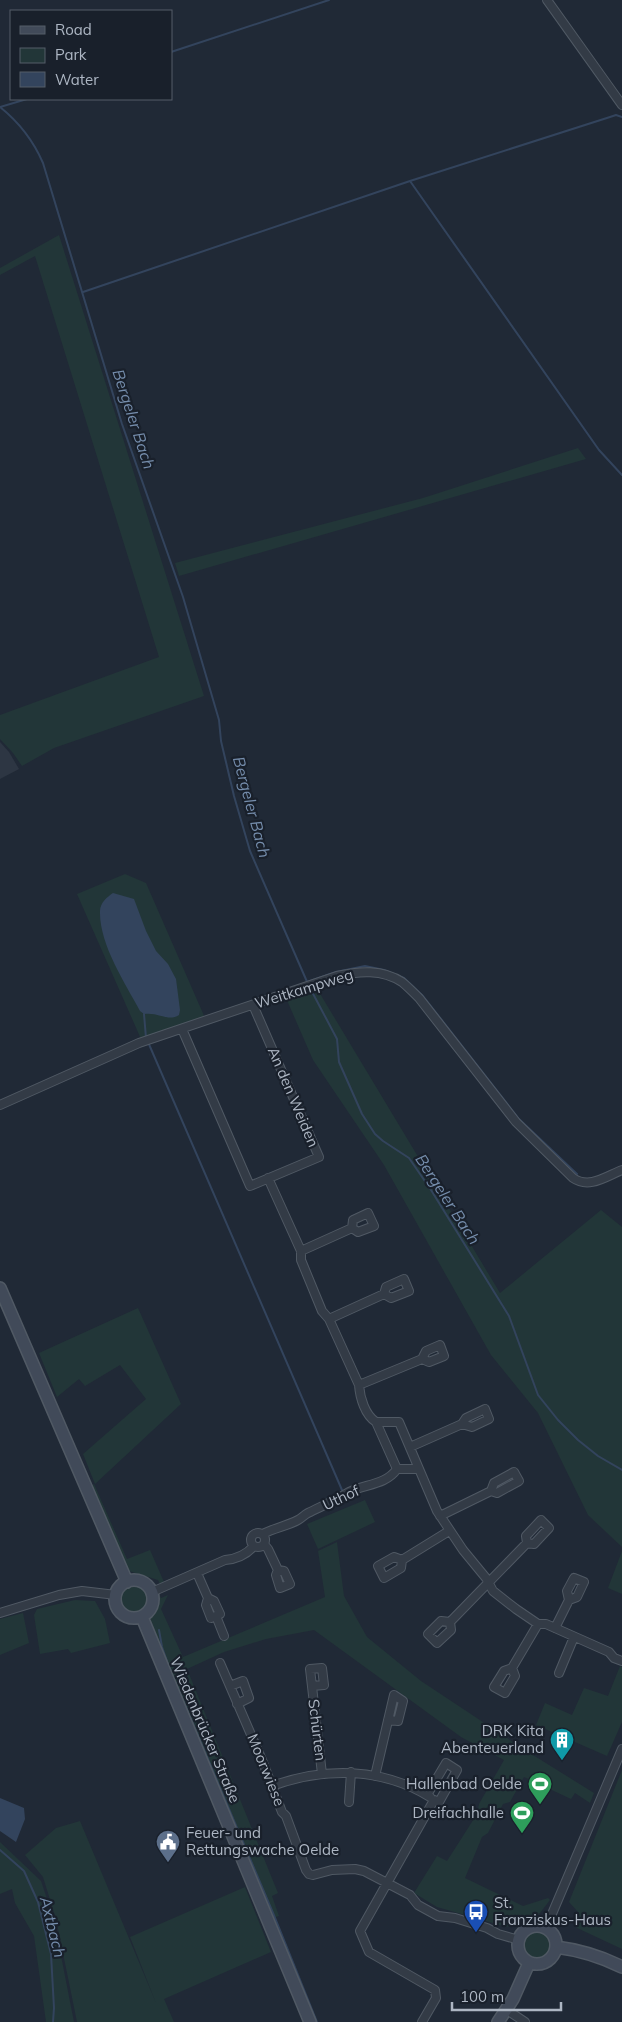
<svg xmlns="http://www.w3.org/2000/svg" width="622" height="2022" viewBox="0 0 622 2022" font-family="Mulish,sans-serif">
	<rect width="100%" height="100%" fill="#202936"/>
	<path fill="#2d3643" d="M0,742L9,752L19,769L0,779Z"/>
	<path fill="#223638" d="M59,235L204,696L54,748L22,766L13,753L0,739V715L159,657L35,256L0,275V268Z
		M578,448L586,459L179,576L175,563L423,498Z
		M125,874L146,883L205,1018L141,1039L77,894Z
		M316,987L500,1293L601,1210L622,1227V1547L588,1515L538,1413L491,1355L384,1165L313,1060L286,998Z
		M138,1308L181,1404L95,1484L83,1454L146,1399L120,1365L85,1386L79,1379L57,1397L39,1353Z
		M94,1484L127,1559L150,1550L164,1582L160,1584L158,1580L129,1571L114,1541L91,1487Z
		M365,1500L375,1522L318,1549L307,1524Z
		M337,1542L344,1596L367,1637L421,1681L525,1750L594,1793L590,1803L575,1793L571,1799L524,1777L510,1802L503,1804L488,1833L482,1837L465,1878L523,1906L548,1898L550,1900L540,1913L507,1927L437,1907L414,1893L437,1856L447,1861L477,1814L479,1804L504,1760L461,1737L314,1630L266,1639L224,1652L187,1669L278,1893L272,1896L279,1916L272,1918L151,1625V1616L161,1596V1598L168,1595L161,1609L183,1657L325,1597L318,1551Z
		M622,1551V1594L608,1588Z
		M120 1599a15 15 0 1 1 30 0a15 15 0 1 1-30 0Z
		M75,1600L95,1601L105,1619L110,1643L71,1653L68,1649L40,1654L34,1615L37,1609Z
		M23,1613L29,1643L0,1655V1619Z
		M620,1666L622,1667V1722L607,1756L536,1725L545,1703L572,1715L584,1688L608,1696Z
		M622,1770V1949L575,1927L578,1912L569,1902Z
		M80,1821L156,2003L130,1937L245,1887L271,1952L164,1999L174,2022H77L56,1919L43,1877L25,1855L56,1828Z
		M0,1842L41,1881L54,1920L74,2022H46L34,1936L15,1903L12,1889L0,1894Z
		M522 1945a15 15 0 1 1 30 0a15 15 0 1 1-30 0Z"/>
	<path fill="#33445d" d="M113,893L134,899L146,931L156,951L168,964L176,979L180,1010L179,1015C168,1022 159,1012 144,1014L140,1011C125,983 99,944 100,911C100,903 107,897 113,893Z
		M0,1798L24,1808L25,1819L16,1842L0,1831Z"/>
	<g fill="none" stroke-linecap="round" stroke-linejoin="round">
		<path stroke="#33445d" stroke-width="2" d="M171,52L329,0
			M0,107C20,123 33,140 43,163L122,424L183,597L219,720L221,741L234,796L250,851L308,984
			M0,107L27,99
			M410,181L599,450L622,475
			M83,292L410,181L610,117L616,115L622,117
			M307,982L336,972L365,966L384,970L404,978L423,996L519,1119L577,1174
			M310,988L337,1039L339,1062L362,1114L375,1134L383,1141L409,1158L431,1190L509,1316L538,1395L558,1420L578,1440L598,1456L622,1470
			M144,1014L146,1038
			M148,1042L342,1490
			M159,1630L162,1647L169,1667L273,1913L317,2022
			M0,1850L24,1871L38,1902L51,1954L54,2008L53,2022"/>
		<defs>
			<path id="street" d="M547,0L622,105
				M182,1029L250,1186L319,1157L253,1005
				M0,1105L139,1043L337,976C359,971 382,969 402,982C408,987 414,993 419,998L516,1122L573,1178C589,1189 605,1177 622,1170
				M268,1178L301,1251V1260L322,1311L329,1319L359,1385C360,1398 365,1415 376,1422L397,1469
				M301,1251L352,1228L353,1220L368,1213L374,1226L358,1232L352,1228
				M329,1319L384,1294L386,1287L404,1279L409,1291L391,1298L384,1294
				M359,1385L422,1359L429,1362L444,1356L440,1345L426,1351L422,1359
				M376,1422H399L437,1511L463,1550L486,1578L493,1591L516,1609L538,1624H546L609,1652L614,1658L622,1661
				M410,1447L462,1424L466,1418L485,1409L489,1419L472,1427L462,1424
				M440,1516L491,1491L494,1483L514,1472L519,1481L497,1493L491,1491
				M251 1540a7 7 0 1 1 14 0a7 7 0 1 1-14 0Z
				M263,1534C274,1528 287,1526 298,1520C302,1518 304,1515 308,1513C322,1506 336,1500 349,1492C365,1484 386,1485 397,1469H419
				M264,1544L268,1549L278,1570L276,1575L280,1588L290,1584L284,1571L278,1570
				M402,1560L401,1568L384,1578L378,1566L394,1557L402,1560L449,1531
				M197,1573L208,1598L206,1605L211,1618L216,1616L224,1636
				M152,1592L225,1560C237,1559 246,1555 254,1546
				M208,1598L214,1601L220,1614L216,1616
				M0,1613L59,1595L82,1591L116,1595
				M450,1622L451,1630L437,1643L428,1634L441,1621L450,1622L527,1543L526,1536L541,1520L549,1528L534,1544L527,1543
				M555,1628L569,1600L567,1591L574,1578L584,1582L577,1597L569,1600
				M220,1663L262,1760L282,1812L286,1816L306,1870L309,1874L313,1875L332,1870L355,1869L364,1871L410,1895L418,1905L438,1916L455,1918L487,1928L498,1934L519,1940
				M512,1668L515,1676L505,1693L494,1687L504,1671L512,1668L538,1624
				M559,1673L574,1637
				M230,1686L243,1681L249,1698L237,1704
				M312,1686L324,1685L322,1668L310,1669L322,1774
				M375,1776L394,1695L403,1701L398,1721L388,1720
				M272,1786C324,1767 381,1767 430,1797
				M349,1802L351,1772
				M546,1928L622,1749
				M507,2010L525,2022
				M422,2022L436,1998L435,1990L369,1952L360,1931L434,1800L439,1802L457,1770L446,1763L427,1795"/>
			<path id="secondary" d="M0,1288L127,1582
				M115 1599a19 19 0 1 1 38 0a19 19 0 1 1-38 0Z
				M142,1617L310,2022
				M518 1945a19 19 0 1 1 38 0a19 19 0 1 1-38 0Z
				M556,1947C580,1950 600,1956 622,1967
				M498,2022L513,1999L529,1963"/>
		</defs>
		<use href="#street" stroke="#505964" stroke-width="10"/>
		<use href="#secondary" stroke="#505964" stroke-width="14"/>
		<use href="#street" stroke="#333b46" stroke-width="8"/>
		<use href="#secondary" stroke="#414a59" stroke-width="11"/>
	</g>
	<defs>
		<symbol id="building-pin" viewBox="-11 -11 22 30"><path d="M0 17L-7.5 6A9.5 9.5 0 1 1 7.5 6Z" fill="#0f9aa8" stroke="#19202b"/><path d="M-4-6H4V6H1V3H-1V6H-4ZM-2.5-4.3h1.7v1.8h-1.7ZM.8-4.3h1.7v1.8H.8ZM-2.5-1h1.7V.8h-1.7ZM.8-1h1.7V.8H.8Z" fill="#fff"/></symbol>
		<symbol id="stadium-pin" viewBox="-11 -11 22 30"><path d="M0 17L-7.5 6A9.5 9.5 0 1 1 7.5 6Z" fill="#2e9e5b" stroke="#19202b"/><path d="M0-5a6.5 5 0 1 0 0 10a6.5 5 0 1 0 0-10ZM-3.5-1.8h7v3.6h-7Z" fill="#fff"/></symbol>
		<symbol id="civic-pin" viewBox="-11 -11 22 30"><path d="M0 17L-7.5 6A9.5 9.5 0 1 1 7.5 6Z" fill="#5c6f8a" stroke="#19202b"/><path d="M-.6-6.5H3V-4.5H.6V-3L4-1V1h2V6H-6V1h2V-1L-.6-3ZM-1.2 2.5V6h2.4V2.5Z" fill="#fff"/></symbol>
		<symbol id="bus-pin" viewBox="-11 -11 22 30"><path d="M0 17L-7.5 6A9.5 9.5 0 1 1 7.5 6Z" fill="#1a4fb4" stroke="#19202b"/><path d="M-5-6H5V4H4V6H2V4H-2V6H-4V4H-5ZM-3.5-4V0h7V-4ZM-3.5 1.2v1.5H-2V1.2ZM2 1.2v1.5H3.5V1.2Z" fill="#fff"/></symbol>
	</defs>
	<g fill-rule="evenodd">
		<use href="#building-pin" x="548" y="1726" width="28" height="38"/>
		<use href="#stadium-pin" x="526" y="1770" width="28" height="38"/>
		<use href="#stadium-pin" x="508" y="1799" width="28" height="38"/>
		<use href="#civic-pin" x="154" y="1828" width="28" height="38"/>
		<use href="#bus-pin" x="462" y="1898" width="28" height="38"/>
	</g>
	<g text-anchor="middle" stroke-width="4.5" stroke-linejoin="round" paint-order="stroke">
		<g font-size="15" fill="#adb6c3" stroke="#19202b">
			<text transform="translate(304 989) rotate(-17)" y="5">Weitkampweg</text>
			<text transform="translate(293 1097) rotate(67)" y="5">An den Weiden</text>
			<text transform="translate(341 1498) rotate(-25)" y="5">Uthof</text>
			<text transform="translate(205 1730) rotate(67)" y="5">Wiedenbrücker Straße</text>
			<text transform="translate(317 1730) rotate(83)" y="5">Schürten</text>
			<text transform="translate(266 1770) rotate(68)" y="5">Moorwiese</text>
		</g>
		<g font-size="15" fill="#adb6c3" stroke="#19202b" text-anchor="end">
			<text x="544" y="1736">DRK Kita<tspan x="544" dy="17">Abenteuerland</tspan></text>
			<text x="522" y="1789">Hallenbad Oelde</text>
			<text x="504" y="1818">Dreifachhalle</text>
			<text x="186" y="1838" text-anchor="start">Feuer- und<tspan x="186" dy="17">Rettungswache Oelde</tspan></text>
			<text x="494" y="1908" text-anchor="start">St.<tspan x="494" dy="17">Franziskus-Haus</tspan></text>
		</g>
		<g font-size="16" font-style="italic" fill="#758dac" stroke="#19202b">
			<text transform="translate(134 419) rotate(72)" y="6">Bergeler Bach</text>
			<text transform="translate(252 807) rotate(75)" y="6">Bergeler Bach</text>
			<text transform="translate(448 1199) rotate(57)" y="6">Bergeler Bach</text>
			<text transform="translate(53 1927) rotate(76)" y="6">Axtbach</text>
		</g>
	</g>
	<rect x="10" y="10" width="162" height="90" fill="#19202b" stroke="#545c68"/>
	<rect x="20" y="26" width="25" height="8" fill="#414a59" stroke="#545c68"/>
	<text x="55" y="35" font-size="15" fill="#adb6c3">Road</text>
	<rect x="20" y="48" width="25" height="15" fill="#223638" stroke="#545c68"/>
	<text x="55" y="60" font-size="15" fill="#adb6c3">Park</text>
	<rect x="20" y="72" width="25" height="15" fill="#33445d" stroke="#545c68"/>
	<text x="55" y="85" font-size="15" fill="#adb6c3">Water</text>
	<path d="M452 2002v8h109v-8" fill="none" stroke="#adb6c3" stroke-width="2.5"/>
	<text x="460" y="2002" font-size="15" fill="#adb6c3" stroke="#19202b" stroke-width="4" paint-order="stroke">100 m</text>
</svg>
